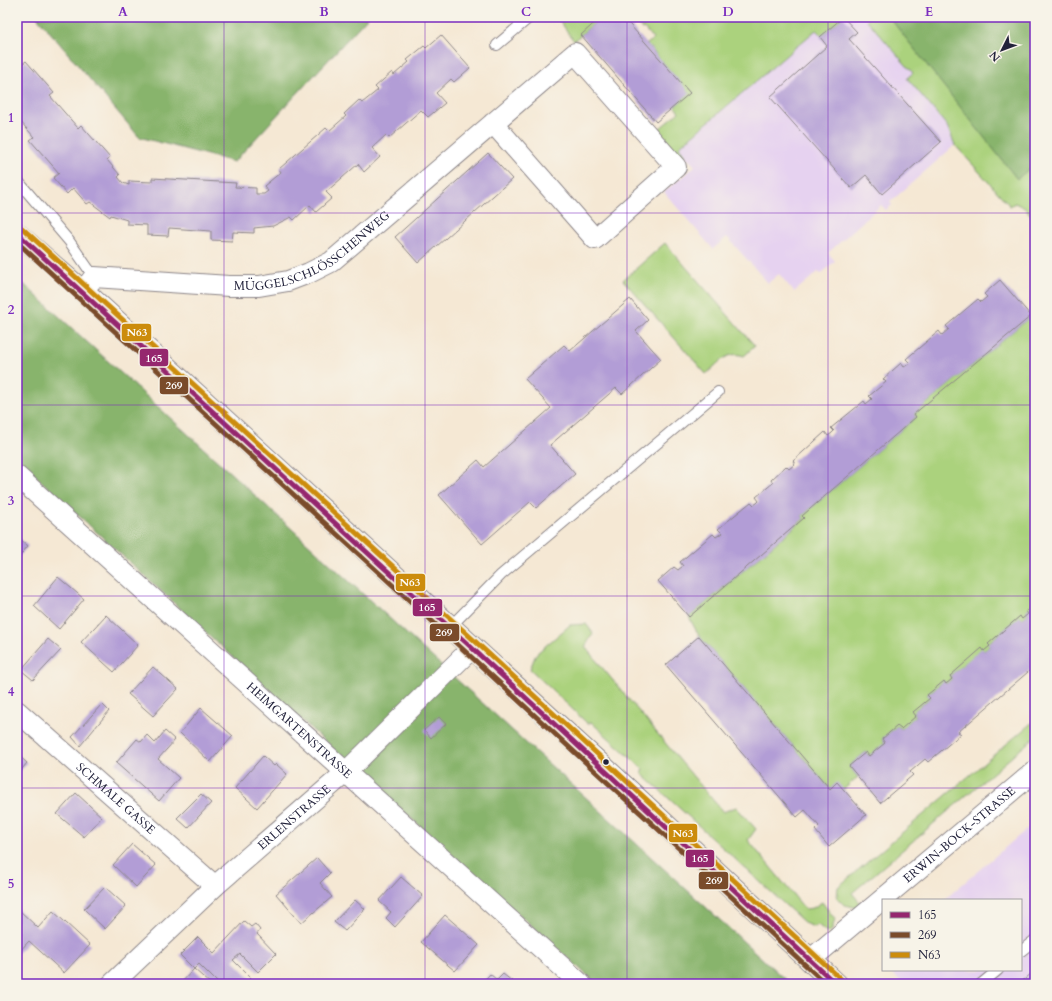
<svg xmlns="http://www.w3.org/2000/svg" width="1052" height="1001" viewBox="0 0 1052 1001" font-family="Cardo,serif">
	<rect width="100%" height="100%" fill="#f7f3e8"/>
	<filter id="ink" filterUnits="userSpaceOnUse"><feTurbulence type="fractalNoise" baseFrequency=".025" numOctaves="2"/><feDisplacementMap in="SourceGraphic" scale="8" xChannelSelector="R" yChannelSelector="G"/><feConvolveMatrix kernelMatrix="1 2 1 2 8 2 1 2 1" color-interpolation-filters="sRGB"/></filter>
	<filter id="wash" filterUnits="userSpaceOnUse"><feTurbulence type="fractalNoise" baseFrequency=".012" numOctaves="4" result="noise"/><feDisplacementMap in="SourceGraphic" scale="16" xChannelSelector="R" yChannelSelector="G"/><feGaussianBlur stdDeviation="0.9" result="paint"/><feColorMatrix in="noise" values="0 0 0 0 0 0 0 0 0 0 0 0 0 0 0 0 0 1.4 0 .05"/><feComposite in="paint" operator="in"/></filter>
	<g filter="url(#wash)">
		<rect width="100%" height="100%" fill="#f5e8d4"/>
		<path fill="#e6d2f0" d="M843,17H865L867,20L913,73L907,78L947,126L955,145L890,202L892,205L886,210L881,205L828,253L835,261L821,274L818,272L794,292L779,274L768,283L727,237L713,249L664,192L695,166L678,148L754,81L816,29L822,36Z
			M1035,822V984H904L888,970H1021V900H944Z"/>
		<path fill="#abd27d" stroke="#667a5c" d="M557,17H601L574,41Z
			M631,17H843L822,36L816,30L679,147L685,155L681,158L653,134L679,112L675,106L689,93L647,44L653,39L644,28L642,29Z
			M869,17H1035V220L1025,208L1015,203L1010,206L955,145L947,126L907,78L913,73L867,20Z
			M665,243L755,346L744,356C727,350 718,364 706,374L623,280Z
			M1031,316L1035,320V603L1026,611L1028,614L1022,619L1020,617L988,643L990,646L984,651L982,649L950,676L952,679L946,684L944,681L927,695L930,698L913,712L916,716L901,729L897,726L882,739L885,743L869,756L866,752L849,766L858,777L843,790L837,783L830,789L699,636L689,617L804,519L802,516L916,417L914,414Z
			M586,624L593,633L585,647L723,812L736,807L756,829L748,840L805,909L813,908L822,902L835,919L832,930L828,933L818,925L814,927L806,924L641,773L643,769L591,722L588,724L530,669L536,654L570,625Z
			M1035,720V737L852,893L862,905L859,908L844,905L837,898L838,887Z"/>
		<path fill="#88b46c" stroke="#556b54" d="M37,17H368L234,162L139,137Z
			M889,17H1035V164L1017,179Z
			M17,278L790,984H597L332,748L17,459Z"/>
		<g id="blocks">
			<path fill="#b29dd6" d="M601,17H623L690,93L656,122L581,35Z
				M843,17L857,32L849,39L941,142L882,194L866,175L851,188L770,97L827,46L820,37Z
				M441,35L470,68L454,82L451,79L436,93L445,103L428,117L421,110L389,138L386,135L372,148L380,157L364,172L358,164L326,192L332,198L316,212L310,205L294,220L291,217L273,226L254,228V233L233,232L232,241L211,240V231L169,228L168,236L147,235V225L127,224V220L111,215L110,217L90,202L87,204L73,188L67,194L53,178L59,173L30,140L34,137L20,121L17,124V57L22,64L26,61L54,93L50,96L78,128L81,125L110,158L107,160L120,175L118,177L123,183L129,185V181L152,182V178L236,183L235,187L256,188V194H264L268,191L264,186L281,172L279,169L326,128L329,131L346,116L344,114L359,100L362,103L378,90L375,87L392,72L394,75L409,62L407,60L424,46L426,48Z
				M488,153L512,179L418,263L395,237Z
				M1000,280L1031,316L914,414L916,417L802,516L804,518L689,617L658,581L674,567L678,570L683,566L680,562L713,534L716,537L722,533L718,529L751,502L754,505L757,503L759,501L756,497L773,483L771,480L786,466L789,469L795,464L793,461L825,432L828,436L832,433L834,431L831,428L864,401L866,404L872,399L869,396L886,382L883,379L901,363L904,367L910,363L906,359L939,331L942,335L949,329L946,326L978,299L981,302L987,297L984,294Z
				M630,299L648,320L636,331L661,359L622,394L616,388L550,445L575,474L536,508L530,502L482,544L439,495L478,460L484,467L551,408L525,379L564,345L570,351Z
				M17,536L28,546L17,559Z
				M58,577L84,599L59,629L34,606Z
				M1035,603V666L958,732L961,734L928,762L925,759L910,772L913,775L880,803L849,766L866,752L869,756L885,743L882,739L897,726L901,729L916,716L913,712L930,698L927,695L944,681L946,684L952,679L950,676L982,648L984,651L990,646L988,644L1020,616L1022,619L1028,614L1026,611Z
				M106,615L138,645L114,672L81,642Z
				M699,636L830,789L837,782L866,815L829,847L815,830L819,826L805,810L797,817L666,665Z
				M48,639L61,650L33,680L21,670Z
				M153,667L178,689L153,716L128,694Z
				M102,704L109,711L80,746L72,737Z
				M201,708L233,736L210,762L180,733Z
				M439,717L446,724L431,738L424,730Z
				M165,731L175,740L158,759L179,778L159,801L116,763L137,739L141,742L147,735L155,743Z
				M17,754L27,763L17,775Z
				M263,756L274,766L276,764L287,774L257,808L235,788Z
				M76,793L102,817L84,837L57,814Z
				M201,794L211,803L188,828L177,818Z
				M132,844L156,865L136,887L113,865Z
				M317,858L330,873L320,883L332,897L301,923L276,894Z
				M401,877L423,896L395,927L386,918L391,912L379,901Z
				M105,887L126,906L105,929L84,909Z
				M355,900L365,909L345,931L334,922Z
				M17,908L38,928L53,911L90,945L64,973L29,941L17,954Z
				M445,915L479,945L455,971L421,942Z
				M244,921L251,927L255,924L260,930L257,934L276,954L258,972L240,954L233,960L251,978L245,984H219L199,964L194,969L180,955L198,937L214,953Z
				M194,969L211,984H180Z
				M1035,971V984H1019L1032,973Z
				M490,974L497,980L503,974L512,981L510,984H481Z"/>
		</g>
	</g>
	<g filter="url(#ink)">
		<use href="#blocks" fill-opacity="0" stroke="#8c8588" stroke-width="1"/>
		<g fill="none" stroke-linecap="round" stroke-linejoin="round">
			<defs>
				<path id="service" d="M497,45L530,17
					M17,180L69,241L94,277
					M450,627L501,575L718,392
					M1021,951L1035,940
					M981,984L998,970"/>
				<g id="minor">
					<path id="s1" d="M17,233L83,291L94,277L229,286H259L288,281L309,273L331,262L575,53L676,167L595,239L493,123"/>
					<path id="s2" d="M17,476L581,984"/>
					<path id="s3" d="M17,711L215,886"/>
					<path id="s4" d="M810,960L1035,771"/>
					<path id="s5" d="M112,984L215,886L345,773L472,648"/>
				</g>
				<path id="tertiary" d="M83,291L616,779L836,984"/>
			</defs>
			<use href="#service" stroke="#8c8588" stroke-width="12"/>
			<use href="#minor" stroke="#8c8588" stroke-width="22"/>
			<use href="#tertiary" stroke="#8c8588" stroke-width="24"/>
			<use href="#service" stroke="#fff" stroke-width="10"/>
			<use href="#minor" stroke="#fff" stroke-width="20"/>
			<use href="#tertiary" stroke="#fff" stroke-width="22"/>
			<defs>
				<path id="bus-1" d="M17,233L472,648L836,984"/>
				<path id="bus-2" d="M17,242L467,653L826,984"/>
				<path id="bus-3" d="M22,228L477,643L841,979"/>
			</defs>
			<use href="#bus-1" stroke="#f7f3e8" stroke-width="8"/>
			<use href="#bus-2" stroke="#f7f3e8" stroke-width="8"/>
			<use href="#bus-3" stroke="#f7f3e8" stroke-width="8"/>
			<use href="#bus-1" stroke="#95276e" stroke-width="5"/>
			<use href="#bus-2" stroke="#7a4b2a" stroke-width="5"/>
			<use href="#bus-3" stroke="#cc8c0c" stroke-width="5"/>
		</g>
	</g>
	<path fill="none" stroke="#7b2cbf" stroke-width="1" stroke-opacity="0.55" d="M224,17V984M425,17V984M627,17V984M828,17V984M17,213H1035M17,405H1035M17,596H1035M17,788H1035"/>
	<circle fill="#22223b" stroke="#f7f3e8" stroke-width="1.5" cx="606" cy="762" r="3.5"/>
	<g text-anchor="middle" stroke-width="3" stroke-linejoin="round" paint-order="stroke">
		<g font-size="12" fill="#22223b" stroke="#f7f3e8">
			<text dy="4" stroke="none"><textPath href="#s1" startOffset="334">MÜGGELSCHLÖSSCHENWEG</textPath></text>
			<text dy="4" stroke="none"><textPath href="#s2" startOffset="380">HEIMGARTENSTRASSE</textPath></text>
			<text dy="4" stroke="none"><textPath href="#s3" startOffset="132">SCHMALE GASSE</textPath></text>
			<text dy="4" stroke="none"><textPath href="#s5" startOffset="247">ERLENSTRASSE</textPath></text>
			<text dy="4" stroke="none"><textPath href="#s4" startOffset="195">ERWIN-BOCK-STRASSE</textPath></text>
		</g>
	</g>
	<g stroke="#f7f3e8" stroke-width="1.5">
		<rect x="121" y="323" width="31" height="19" rx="4" fill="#cc8c0c"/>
		<rect x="139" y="348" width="30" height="19" rx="4" fill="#95276e"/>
		<rect x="159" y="376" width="30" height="19" rx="4" fill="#7a4b2a"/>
		<rect x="395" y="573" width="31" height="19" rx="4" fill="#cc8c0c"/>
		<rect x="412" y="598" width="31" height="19" rx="4" fill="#95276e"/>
		<rect x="429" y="623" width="31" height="19" rx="4" fill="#7a4b2a"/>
		<rect x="668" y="823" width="30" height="20" rx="4" fill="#cc8c0c"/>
		<rect x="685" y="849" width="30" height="19" rx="4" fill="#95276e"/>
		<rect x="698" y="871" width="31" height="19" rx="4" fill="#7a4b2a"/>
	</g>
	<g font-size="11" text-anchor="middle" font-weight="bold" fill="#fff">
		<text x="137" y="336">N63</text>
		<text x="154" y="362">165</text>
		<text x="174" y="389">269</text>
		<text x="410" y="586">N63</text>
		<text x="427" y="611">165</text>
		<text x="444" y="636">269</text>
		<text x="683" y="837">N63</text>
		<text x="700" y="862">165</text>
		<text x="714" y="884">269</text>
	</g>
	<rect width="1052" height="1001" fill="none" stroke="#f7f3e8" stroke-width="44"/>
	<rect x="882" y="899" width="140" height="72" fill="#f7f3e8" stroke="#a29fa3"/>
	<rect x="890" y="912" width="20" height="6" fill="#95276e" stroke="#a29fa3"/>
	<text x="918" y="919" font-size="12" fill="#22223b">165</text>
	<rect x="890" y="932" width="20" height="6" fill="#7a4b2a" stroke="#a29fa3"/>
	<text x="918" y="939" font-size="12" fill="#22223b">269</text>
	<rect x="890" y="952" width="20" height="6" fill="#cc8c0c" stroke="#a29fa3"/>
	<text x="918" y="959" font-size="12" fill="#22223b">N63</text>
	<g transform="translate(1002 50) rotate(228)" stroke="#f7f3e8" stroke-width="3" paint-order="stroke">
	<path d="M0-3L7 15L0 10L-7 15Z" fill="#22223b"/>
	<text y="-6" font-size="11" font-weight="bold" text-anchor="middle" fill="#22223b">N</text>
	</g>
	<rect x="22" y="22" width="1008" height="957" fill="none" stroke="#7b2cbf" stroke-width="1.5"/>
	<g font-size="13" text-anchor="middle" font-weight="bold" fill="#7b2cbf">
		<text x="123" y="16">A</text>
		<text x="324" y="16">B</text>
		<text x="526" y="16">C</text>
		<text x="728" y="16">D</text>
		<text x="929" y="16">E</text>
		<text x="11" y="122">1</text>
		<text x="11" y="314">2</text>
		<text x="11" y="505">3</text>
		<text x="11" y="696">4</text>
		<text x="11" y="888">5</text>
	</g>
</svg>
